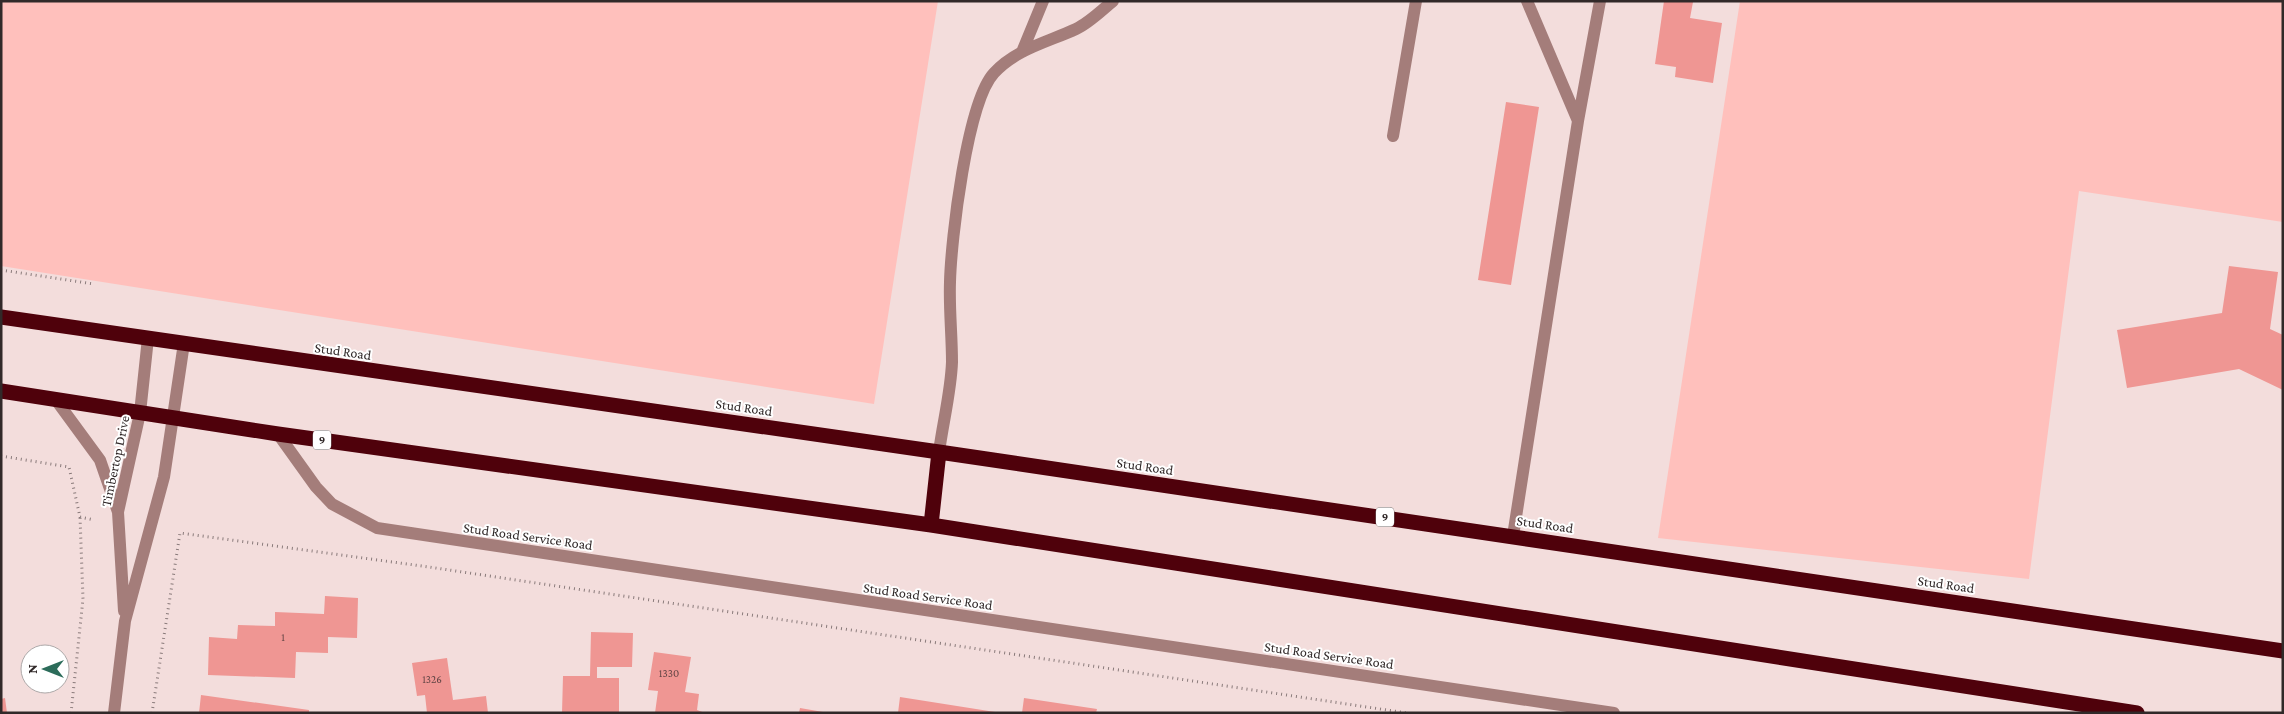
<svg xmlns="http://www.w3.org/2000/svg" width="2284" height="714" viewBox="0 0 2284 714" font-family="'Crimson Pro',serif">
	<rect width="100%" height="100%" fill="#f3dddc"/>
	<path fill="#ffc0bc" d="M1,1H938L874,404L1,266Z
		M1740,1H2283V222L2079,191L2029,579L1658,538Z"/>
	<path fill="#ef9693" d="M1664,1L1693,2L1690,18L1722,23L1713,83L1675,77L1676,67L1655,64Z
		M1506,102L1539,107L1511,285L1478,280Z
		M2229,266L2278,272L2270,329L2283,335V390L2239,369L2127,388L2117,330L2222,313Z
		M325,596L358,598L357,638L328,637V653L296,652L295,678L208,675L209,637L237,639L238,625L275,626V612L324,614Z
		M591,632L633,633L632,667H597V678H619V713H562L563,676H590Z
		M654,652L691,657L685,692L699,694L697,710L705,713H655L658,691L648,690Z
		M447,658L453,700L486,696L488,713H427L425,695L417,696L412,663Z
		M201,695L309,710V713H199Z
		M900,697L995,712V713H898Z
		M5,698L7,713H1V699Z
		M1024,698L1097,709L1096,713H1022Z
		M800,708L823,712V713H799Z"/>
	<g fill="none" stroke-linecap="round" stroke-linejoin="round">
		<path stroke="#897a7a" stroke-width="3" stroke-dasharray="1 4" stroke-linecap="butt" d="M1,270L94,284
			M1,456L69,467L80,517L94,520
			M71,713L83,599L80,517
			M152,713L180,533L429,567L1407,713"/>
		<path stroke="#a47d7a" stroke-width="12" d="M1527,1L1578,121
			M1022,52L1043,1
			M1393,136L1416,1
			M56,400L100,460L118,512
			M278,434L316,487L332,504L377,528L1614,713
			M939,452C943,422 951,391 952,362C952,335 949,309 950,282C951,240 967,102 994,73C1016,49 1048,42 1076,29C1089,23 1102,10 1113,1
			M1513,536L1578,121L1600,1
			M124,611L118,512L140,413L148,338
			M114,713L125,621L164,477L184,343"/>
		<path stroke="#4f010b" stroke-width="15" d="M1,317L939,452L2283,651
			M1,391L278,434L931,525L2137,713
			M931,525L939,452"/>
	</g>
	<g text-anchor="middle" stroke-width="4" stroke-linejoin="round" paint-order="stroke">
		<g font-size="11" fill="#604444">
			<text x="283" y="641">1</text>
			<text x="669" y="677">1330</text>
			<text x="432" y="683">1326</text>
		</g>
		<g fill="#fff" stroke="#6f6969" stroke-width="1">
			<rect x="313" y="430.5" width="18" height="19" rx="4"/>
			<rect x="1376" y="507.5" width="18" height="19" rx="4"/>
		</g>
		<g font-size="12" font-weight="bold" fill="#312929">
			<text x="322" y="444">9</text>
			<text x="1385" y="521">9</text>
		</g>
		<g font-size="14" fill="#312929" stroke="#fff">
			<text transform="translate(343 351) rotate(8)" y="5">Stud Road</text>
			<text transform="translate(744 407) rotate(8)" y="5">Stud Road</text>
			<text transform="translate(115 461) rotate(-78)" y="5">Timbertop Drive</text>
			<text transform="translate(1145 466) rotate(8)" y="5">Stud Road</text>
			<text transform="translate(1545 524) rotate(8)" y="5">Stud Road</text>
			<text transform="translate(528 536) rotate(8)" y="5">Stud Road Service Road</text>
			<text transform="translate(1946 584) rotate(8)" y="5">Stud Road</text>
			<text transform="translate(928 596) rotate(8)" y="5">Stud Road Service Road</text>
			<text transform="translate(1329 655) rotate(8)" y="5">Stud Road Service Road</text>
		</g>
	</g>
	<rect width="2284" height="714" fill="none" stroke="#312929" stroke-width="5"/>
	<g transform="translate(45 669) rotate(270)"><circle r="24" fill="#ffffff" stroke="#ada9a9"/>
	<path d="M0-4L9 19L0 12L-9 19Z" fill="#2c6c5a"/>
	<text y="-8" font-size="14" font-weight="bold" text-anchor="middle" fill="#312929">N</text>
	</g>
</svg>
